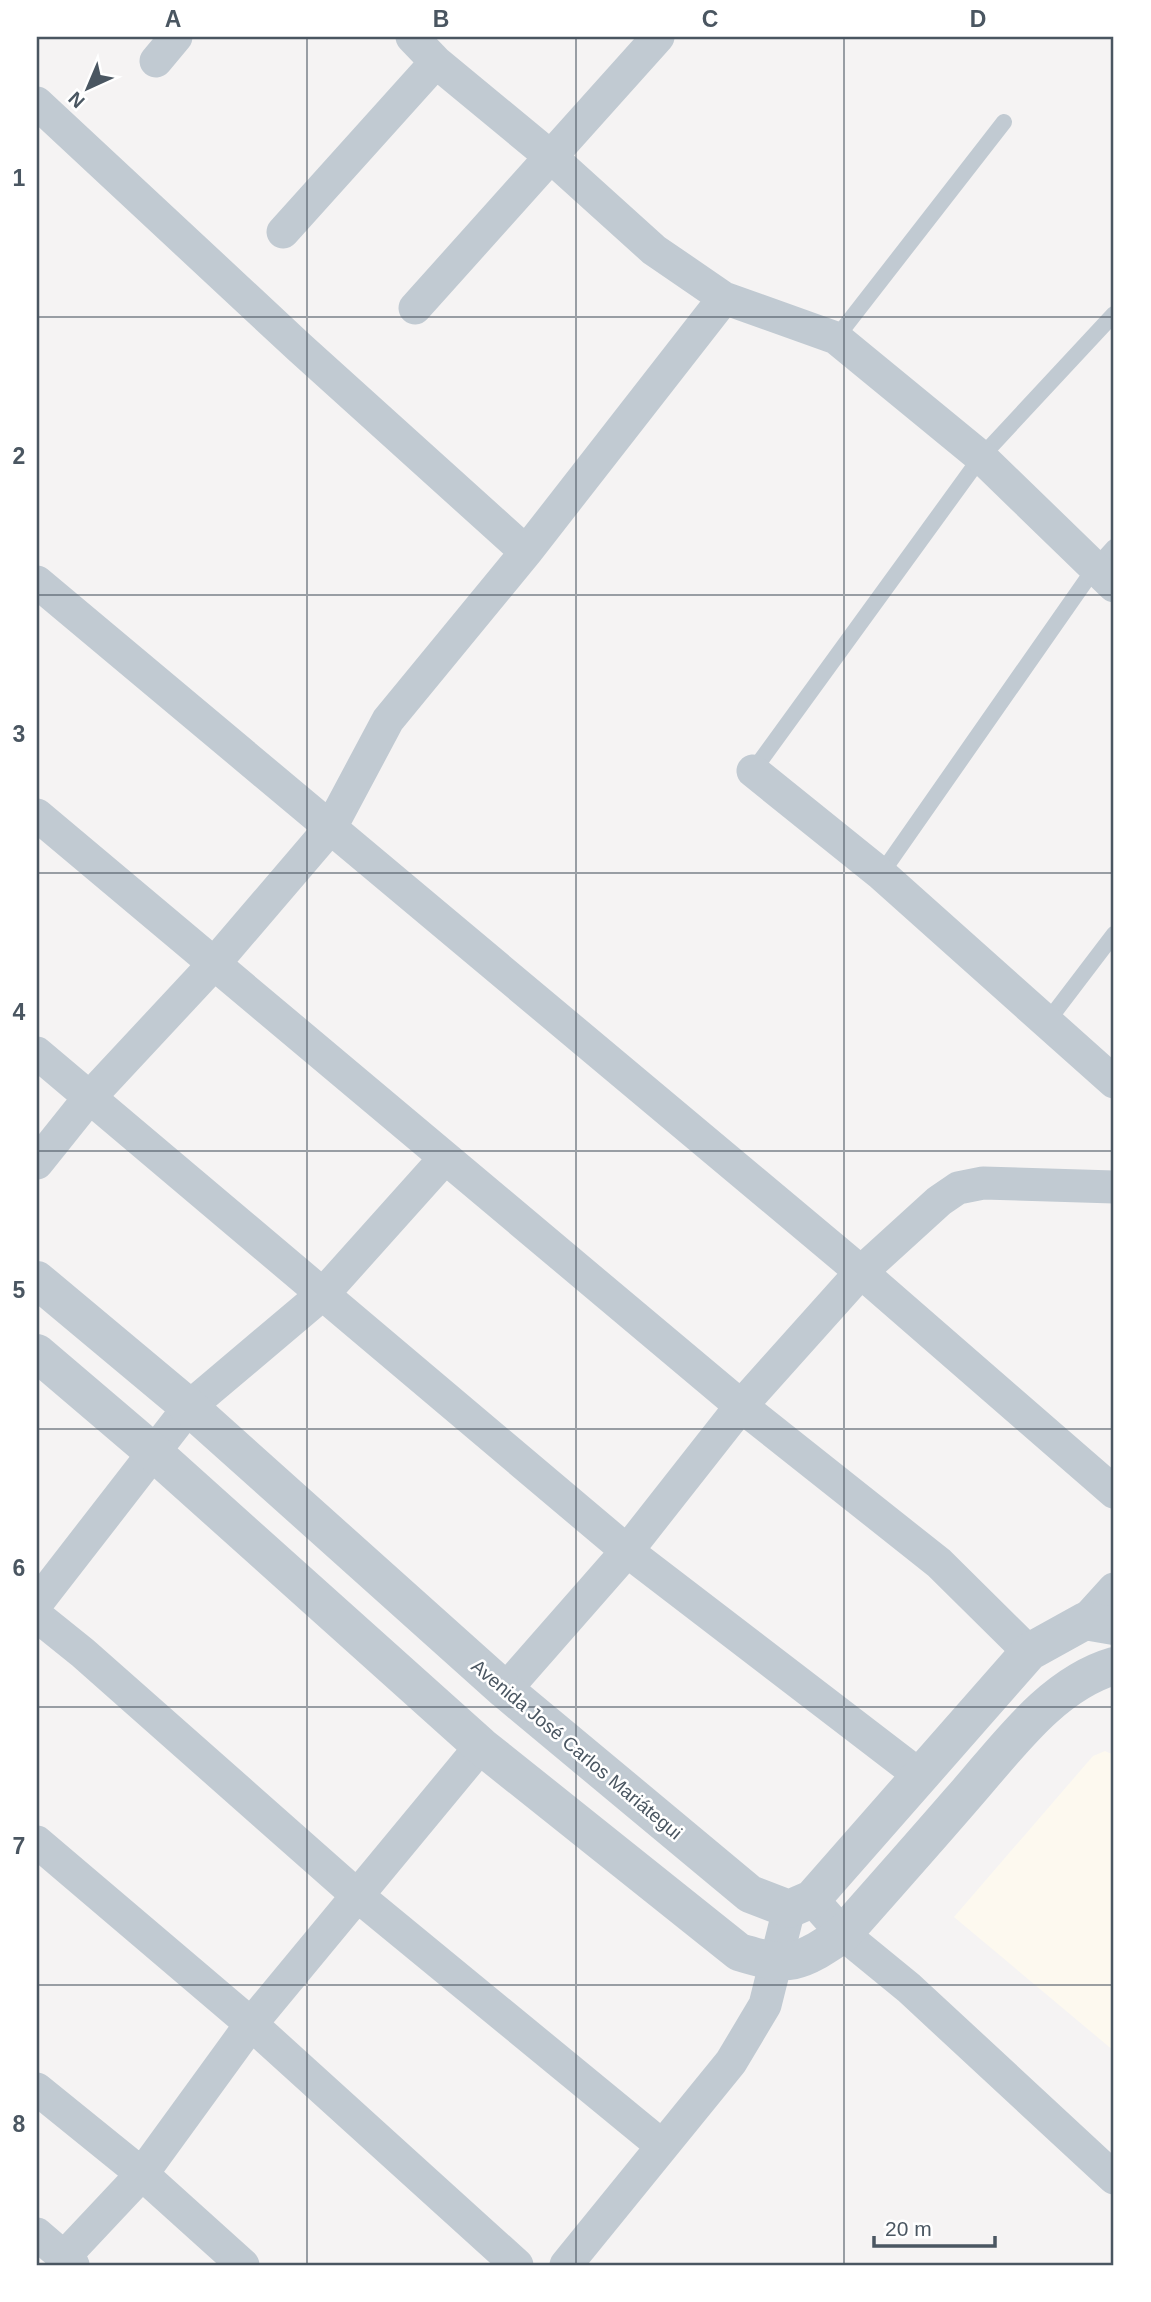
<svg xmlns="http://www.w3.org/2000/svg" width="1151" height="2302" viewBox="0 0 1151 2302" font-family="Helvetica,sans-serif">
	<rect width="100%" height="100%" fill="#f5f3f3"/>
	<path fill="#fdf9ef" d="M1105,1751L1114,1755V2051L954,1917L1093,1756Z"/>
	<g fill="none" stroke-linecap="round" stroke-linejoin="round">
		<path stroke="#c1cad2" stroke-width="16" d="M836,338L1004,122
			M753,771L981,457L1114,314
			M881,874L1094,569L1114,547
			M1047,1022L1114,934"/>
		<path stroke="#c1cad2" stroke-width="33" d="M412,37L436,62L551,157L654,250L724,298L836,338L981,457L1114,586
			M156,61L176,37
			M37,103L299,347L526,552
			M283,232L436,62
			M415,308L658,37
			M37,582L861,1272L1114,1492
			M753,771L881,874L1114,1082
			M37,815L741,1406L939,1563L1029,1652
			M37,1053L627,1551L918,1774
			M37,1163L89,1098L213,965L331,827L388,720L526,552L724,298
			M37,1603L189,1407L324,1293L445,1158
			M37,1616L83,1653L359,1897L661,2145
			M1085,1621L1114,1589
			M505,1690L627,1551L741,1406L861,1272L939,1201L958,1188L983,1183L1114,1187
			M37,1842L251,2024L517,2265
			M812,1899L843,1934L909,1988L1114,2178
			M37,2089L142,2174L243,2265
			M37,2234L73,2265
			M64,2257L142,2174L251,2024L481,1746
			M566,2265L731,2062L765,2005L789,1909"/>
		<path stroke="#c1cad2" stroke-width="38" d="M37,1280L189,1407L505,1690L750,1894L789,1909L812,1899L1029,1652L1085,1621L1114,1626
			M37,1353L152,1451L481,1746L739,1952C791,1968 798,1964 843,1934C882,1890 921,1846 960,1801C1004,1752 1049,1685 1114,1666"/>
	</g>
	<path fill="none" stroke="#4a5661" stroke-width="2" stroke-opacity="0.55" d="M307,37V2265M576,37V2265M844,37V2265M37,317H1114M37,595H1114M37,873H1114M37,1151H1114M37,1429H1114M37,1707H1114M37,1985H1114"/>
	<g text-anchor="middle" stroke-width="5" stroke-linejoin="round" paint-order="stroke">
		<g font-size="19" fill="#4a5661" stroke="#fff">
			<text transform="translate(577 1749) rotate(40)" y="7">Avenida José Carlos Mariátegui</text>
		</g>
	</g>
	<rect width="1151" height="2302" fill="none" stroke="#ffffff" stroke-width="77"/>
	<g transform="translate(88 88) rotate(224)" stroke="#ffffff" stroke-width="5" paint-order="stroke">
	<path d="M0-5L12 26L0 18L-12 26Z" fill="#4a5661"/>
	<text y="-10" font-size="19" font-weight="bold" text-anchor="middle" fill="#4a5661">N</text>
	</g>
	<path d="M874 2236v10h121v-10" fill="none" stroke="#4a5661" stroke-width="3.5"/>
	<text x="885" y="2236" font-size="21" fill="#4a5661" stroke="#ffffff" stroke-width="5" paint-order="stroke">20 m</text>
	<rect x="38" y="38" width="1074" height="2226" fill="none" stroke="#4a5661" stroke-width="2.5"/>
	<g font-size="23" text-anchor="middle" font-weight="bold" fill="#4a5661">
		<text x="173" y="27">A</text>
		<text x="441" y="27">B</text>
		<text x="710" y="27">C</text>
		<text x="978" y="27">D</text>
		<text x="19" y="186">1</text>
		<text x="19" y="464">2</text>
		<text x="19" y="742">3</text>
		<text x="19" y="1020">4</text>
		<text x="19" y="1298">5</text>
		<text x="19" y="1576">6</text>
		<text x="19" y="1854">7</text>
		<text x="19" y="2132">8</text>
	</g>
</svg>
